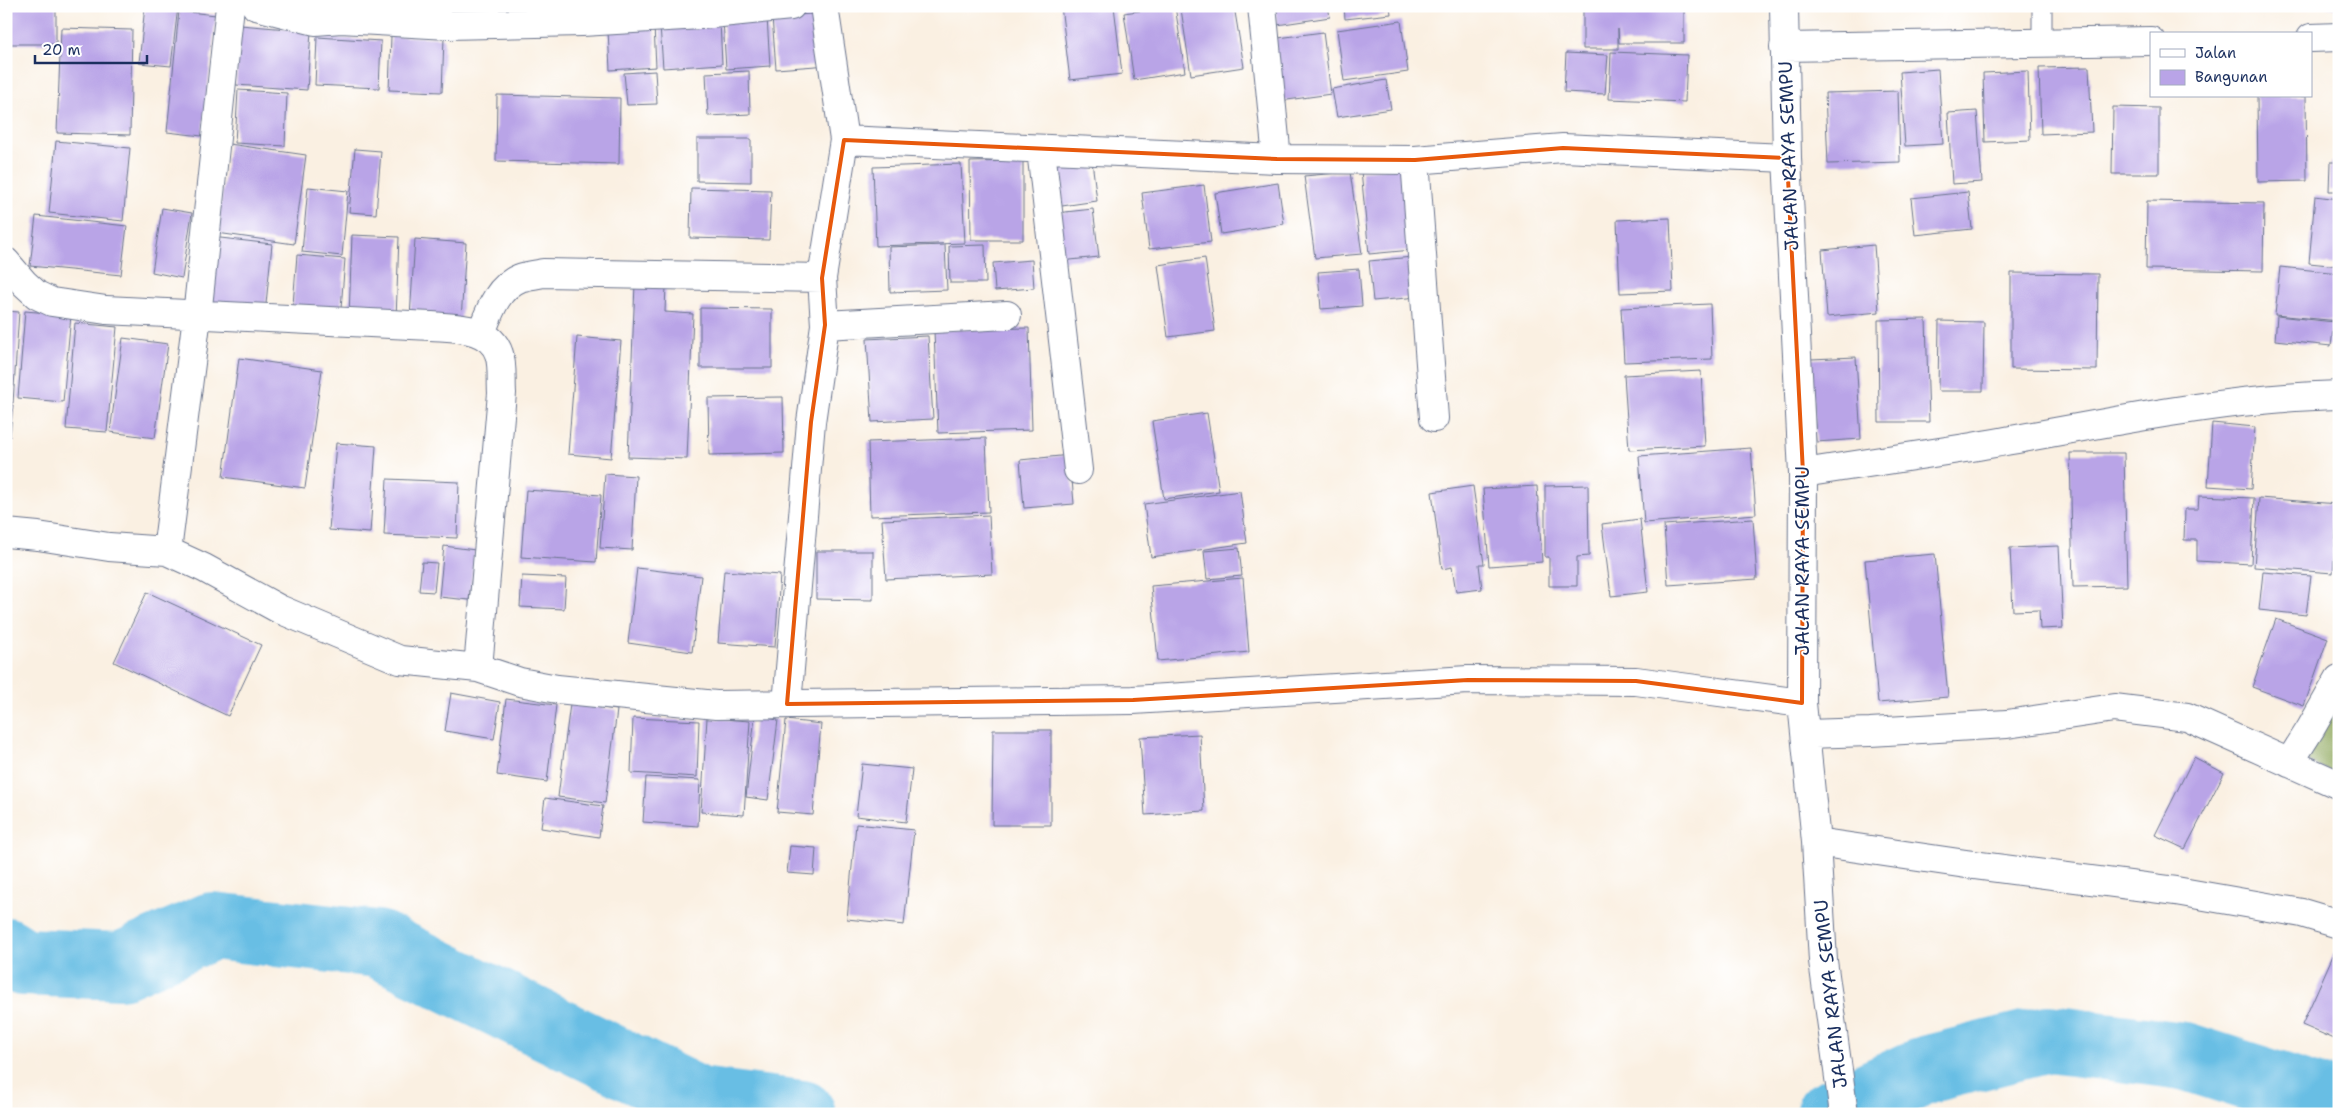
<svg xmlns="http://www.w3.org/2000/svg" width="2345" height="1120" viewBox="0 0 2345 1120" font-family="'Shantell Sans',sans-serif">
	<rect width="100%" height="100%" fill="#fff"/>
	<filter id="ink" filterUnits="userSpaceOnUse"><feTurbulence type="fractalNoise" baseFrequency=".02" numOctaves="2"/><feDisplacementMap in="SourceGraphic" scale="10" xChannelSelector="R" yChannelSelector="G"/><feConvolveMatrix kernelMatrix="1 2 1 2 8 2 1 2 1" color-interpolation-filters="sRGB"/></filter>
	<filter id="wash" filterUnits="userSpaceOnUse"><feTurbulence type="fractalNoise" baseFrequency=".0096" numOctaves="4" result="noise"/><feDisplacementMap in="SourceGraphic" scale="20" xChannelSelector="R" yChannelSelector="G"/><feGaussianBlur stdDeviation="1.12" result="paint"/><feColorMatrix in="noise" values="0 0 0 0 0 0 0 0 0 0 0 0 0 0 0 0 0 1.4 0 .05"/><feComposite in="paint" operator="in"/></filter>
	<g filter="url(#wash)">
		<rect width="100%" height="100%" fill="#faf0e2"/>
		<path fill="#8aa456" stroke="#526a5a" d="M2339,684V776L2297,755Z"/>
		<path fill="#67bee4" stroke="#4176a1" d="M6,947L23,962L6,971Z"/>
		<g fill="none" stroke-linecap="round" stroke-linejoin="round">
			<path stroke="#67bee4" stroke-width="68" d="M6,951L23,962L121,966L212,926L378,944L699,1101L802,1114
				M1829,1114L1925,1070L2048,1039L2184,1056L2320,1099L2339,1101"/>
		</g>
		<g id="blocks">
			<path fill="#b9a4e7" d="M9,6H56V44H10Z
				M145,6H178L171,66L139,63Z
				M555,6H611V8L555,11Z
				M1061,6H1114L1122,74L1070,80Z
				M1175,6L1185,72L1134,80L1124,13Z
				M1201,6H1234L1244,67L1191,75L1181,9Z
				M1275,6H1328L1330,17L1277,25Z
				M1344,6H1390L1391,14L1345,19Z
				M1583,6H1684V43H1619L1618,29V49H1583Z
				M2327,6H2339V9L2327,7Z
				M179,11L216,15L202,136L167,132Z
				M825,13L829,65L776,69L772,17Z
				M767,17L770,66L726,69L723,20Z
				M720,21L722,64L663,68L660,25Z
				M1401,21L1408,72L1344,81L1337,30Z
				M240,25L311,31L307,90L236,85Z
				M654,26L656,67L610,70L608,30Z
				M61,28L132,30L130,135L57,133Z
				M1323,32L1331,94L1280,101L1271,39Z
				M391,36L444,38L442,92L389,90Z
				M317,37L381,41L379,88L315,85Z
				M1611,52L1687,55L1685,102L1609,99Z
				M1566,53L1608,55L1605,94L1564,92Z
				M2089,67L2092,132L2041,134L2039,68Z
				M1938,69L1943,144L1905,146L1900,72Z
				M655,71L657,104L627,105L624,73Z
				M749,71L750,114L708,116L706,73Z
				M2028,71L2030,140L1985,142L1983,73Z
				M1386,80L1391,109L1337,117L1332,89Z
				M238,90L287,93L285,146L235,143Z
				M1898,91L1900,162L1828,164L1825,93Z
				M497,95L620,98L619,164L496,161Z
				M2257,96H2306L2307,181L2258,182Z
				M2113,107L2159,108V174H2112Z
				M1977,111L1982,182L1952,184L1948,113Z
				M697,139H751V182L697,181Z
				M56,141L130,148L123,221L49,213Z
				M229,144L306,155L294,244L217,233Z
				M355,149L381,151L376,214L349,212Z
				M1091,153L1097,201L1055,207L1049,159Z
				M1023,161V240H971L970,162Z
				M2330,162H2339V191H2329Z
				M961,164L965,243L876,246L873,167Z
				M1403,167L1412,250L1369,254L1361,171Z
				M1350,172L1362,254L1315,258L1304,176Z
				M1278,183L1284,224L1221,234L1215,193Z
				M1204,185L1211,242L1149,249L1142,193Z
				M308,187L348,191L342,256L302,252Z
				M691,188L771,190L769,240L690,238Z
				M1968,192L1972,229L1915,235L1911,198Z
				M2315,196L2339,199V266L2309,263Z
				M2147,201L2264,203L2263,271L2146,269Z
				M162,208L192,213L182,278L152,272Z
				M1093,209L1099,257L1061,261L1056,213Z
				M36,216L127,226L121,275L30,266Z
				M1670,218L1673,291L1620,293L1617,220Z
				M352,235L399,237L396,319L349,317Z
				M212,237L272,244L265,314L205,307Z
				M415,239L466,243L461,320L410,317Z
				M945,245L947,290L890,292L889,247Z
				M985,245L986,283H950L949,246Z
				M1874,245L1879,312L1827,317L1822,250Z
				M297,255L345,259L340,321L292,317Z
				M1413,257L1418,297L1373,301L1369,261Z
				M1205,258L1215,331L1168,337L1158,265Z
				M1032,260L1034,288L995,291L993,263Z
				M2280,267L2339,273V321L2275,315Z
				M1359,269L1362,306L1321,309L1318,272Z
				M2011,273L2098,274L2097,370L2011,369Z
				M635,284L666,285L665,312L693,314L687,459L628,457Z
				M1710,304L1712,359L1624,362L1621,308Z
				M700,308L772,309V368H700Z
				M6,311L19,312L13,403L6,402Z
				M25,311L71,315L63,402L18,398Z
				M2277,316L2334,322L2331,346L2275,340Z
				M1926,319L1929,422H1879L1878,320Z
				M1939,321L1984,322L1983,391H1938Z
				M75,323L117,327L107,432L66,429Z
				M1029,328L1032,430L938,433L934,330Z
				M928,336L933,419L872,422L867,339Z
				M577,337L621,341L611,458L568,454Z
				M123,338L168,344L155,438L110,432Z
				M1856,357L1861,439L1816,442L1811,359Z
				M239,358L322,370L305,488L223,477Z
				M1701,371L1705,446L1629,450L1624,375Z
				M783,397L784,453L709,455L708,398Z
				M6,405H13L10,437H6Z
				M1207,413L1219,491L1164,499L1152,421Z
				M2212,423L2255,427L2251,489L2208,486Z
				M986,438L989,512L870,516L868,442Z
				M336,443L376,446L370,533L329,530Z
				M1751,448L1756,514L1644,523L1639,456Z
				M2070,453H2124L2127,586L2073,587Z
				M1070,455L1074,504L1024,508L1020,460Z
				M605,474L636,476L632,550L600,548Z
				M387,479L459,482L457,538L384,535Z
				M1588,485L1589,556L1577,557V586H1549V557H1545V486Z
				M1473,486L1484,564H1479L1482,589L1456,592L1452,567L1442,569L1432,492Z
				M1537,486L1542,562L1489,566L1483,489Z
				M526,490L601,495L596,562L521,557Z
				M1240,491L1247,543L1151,557L1144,504Z
				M2199,496L2254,498L2251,564L2197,561V540H2184L2185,509H2198Z
				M2259,498L2338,504L2333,573L2254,567Z
				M989,515L992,574L886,579L882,520Z
				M1640,519L1648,592L1611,596L1602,524Z
				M1753,519L1757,579L1668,585L1664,525Z
				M444,546L475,550L469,600L439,597Z
				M2059,546L2063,628L2040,629L2039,610L2013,611L2010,548Z
				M1239,548L1242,576L1207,579L1204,551Z
				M816,551H873V600L816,599Z
				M1935,554L1948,697L1878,703L1865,560Z
				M422,562L437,563L434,592L419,591Z
				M637,568L701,576L692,652L628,643Z
				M724,571L780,575L775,647L718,643Z
				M2263,572L2311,576L2306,615L2259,610Z
				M522,576L566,578L564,609L520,607Z
				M1243,578L1249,652L1158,661L1151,586Z
				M147,592L261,645L228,716L114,662Z
				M2276,619L2328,638L2304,706L2252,687Z
				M451,693L500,702L494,739L445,731Z
				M506,699L556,705L547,782L497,775Z
				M570,704L617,710L605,803L558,797Z
				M755,716L778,720L768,800L746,797Z
				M633,718L699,721L697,777L631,773Z
				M707,718L750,721L744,815L701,812Z
				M786,720L821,724L813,815L777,812Z
				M993,730H1051V825H992Z
				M1200,734L1204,811L1145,815L1140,737Z
				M2194,757L2224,773L2185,849L2155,835Z
				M862,764L912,769L906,822L856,816Z
				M646,777L700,780L698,826L643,822Z
				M545,798L603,806L599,837L541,828Z
				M856,824L914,830L904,925L847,919Z
				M790,846L816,848L814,875L787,873Z
				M2339,942V1041L2302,1025Z"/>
		</g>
	</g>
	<g filter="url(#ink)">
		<use href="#blocks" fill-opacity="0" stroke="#69738c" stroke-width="1"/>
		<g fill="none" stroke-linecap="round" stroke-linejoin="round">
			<defs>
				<path id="lane" d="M2042,43V6"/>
				<path id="street" d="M256,6L315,21L341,19L448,25L582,22L701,15L791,6
					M1262,6L1277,159
					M1784,6L1787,158L1803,473L1802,703L1816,842L1823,961L1844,1114
					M2311,38L2339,37
					M1784,47L2151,41
					M844,140L1277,159L1415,160L1563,148L1787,158
					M1041,150L1078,470
					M1415,160L1434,418
					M6,262L24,283L37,295L52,302L106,310L431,326C455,328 490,326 499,354C503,365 501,381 502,393L478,668
					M825,325L1007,315
					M481,333C489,313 497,287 520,278C527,275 536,275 543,273L822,278
					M1803,473C1859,464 1916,456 1972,447C2094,426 2215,398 2339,395
					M6,533L38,536L109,547L167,551L204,568L279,609L400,660L478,668L520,682L557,689L716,705L1133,700L1468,680L1636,681L1802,703
					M167,551L197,316L230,6
					M787,704L811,422L825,325L822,278L844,140L824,6
					M1806,734L1870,732L2007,724L2114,708L2187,717L2339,785
					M2289,763L2311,728L2339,679
					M1816,842L1966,864L2176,891L2302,913L2339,924"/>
			</defs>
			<use href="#lane" stroke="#69738c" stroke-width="21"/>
			<use href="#street" stroke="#69738c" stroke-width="30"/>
			<use href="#lane" stroke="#fff" stroke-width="19"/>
			<use href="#street" stroke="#fff" stroke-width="28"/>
		</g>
	</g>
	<path fill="none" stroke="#e8590c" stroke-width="4" stroke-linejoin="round" d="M844,140L1277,159L1415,160L1563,148L1787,158L1803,473L1802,703L1636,681L1468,680L1133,700L787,704L811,422L825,325L822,278Z"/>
	<g text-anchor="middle" stroke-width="4" stroke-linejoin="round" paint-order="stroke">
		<g font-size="19" fill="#1b2f5e" stroke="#fff">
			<text transform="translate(1788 156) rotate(-92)" y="7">JALAN RAYA SEMPU</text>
			<text transform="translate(1802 561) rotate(-90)" y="7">JALAN RAYA SEMPU</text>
			<text transform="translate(1830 994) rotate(-96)" y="7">JALAN RAYA SEMPU</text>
		</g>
	</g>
	<rect width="2345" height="1120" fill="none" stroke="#fff" stroke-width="25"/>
	<rect x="2150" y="32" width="162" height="65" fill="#ffffff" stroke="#a4acbf"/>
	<rect x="2160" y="49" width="25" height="8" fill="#ffffff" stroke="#a4acbf"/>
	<text x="2195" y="58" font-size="15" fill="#1b2f5e">Jalan</text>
	<rect x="2160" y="70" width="25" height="15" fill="#b9a4e7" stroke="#a4acbf"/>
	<text x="2195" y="82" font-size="15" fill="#1b2f5e">Bangunan</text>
	<path d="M35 55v8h112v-8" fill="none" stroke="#1b2f5e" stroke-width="2.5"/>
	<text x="42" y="55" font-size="15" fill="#1b2f5e" stroke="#ffffff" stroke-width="4" paint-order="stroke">20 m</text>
</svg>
